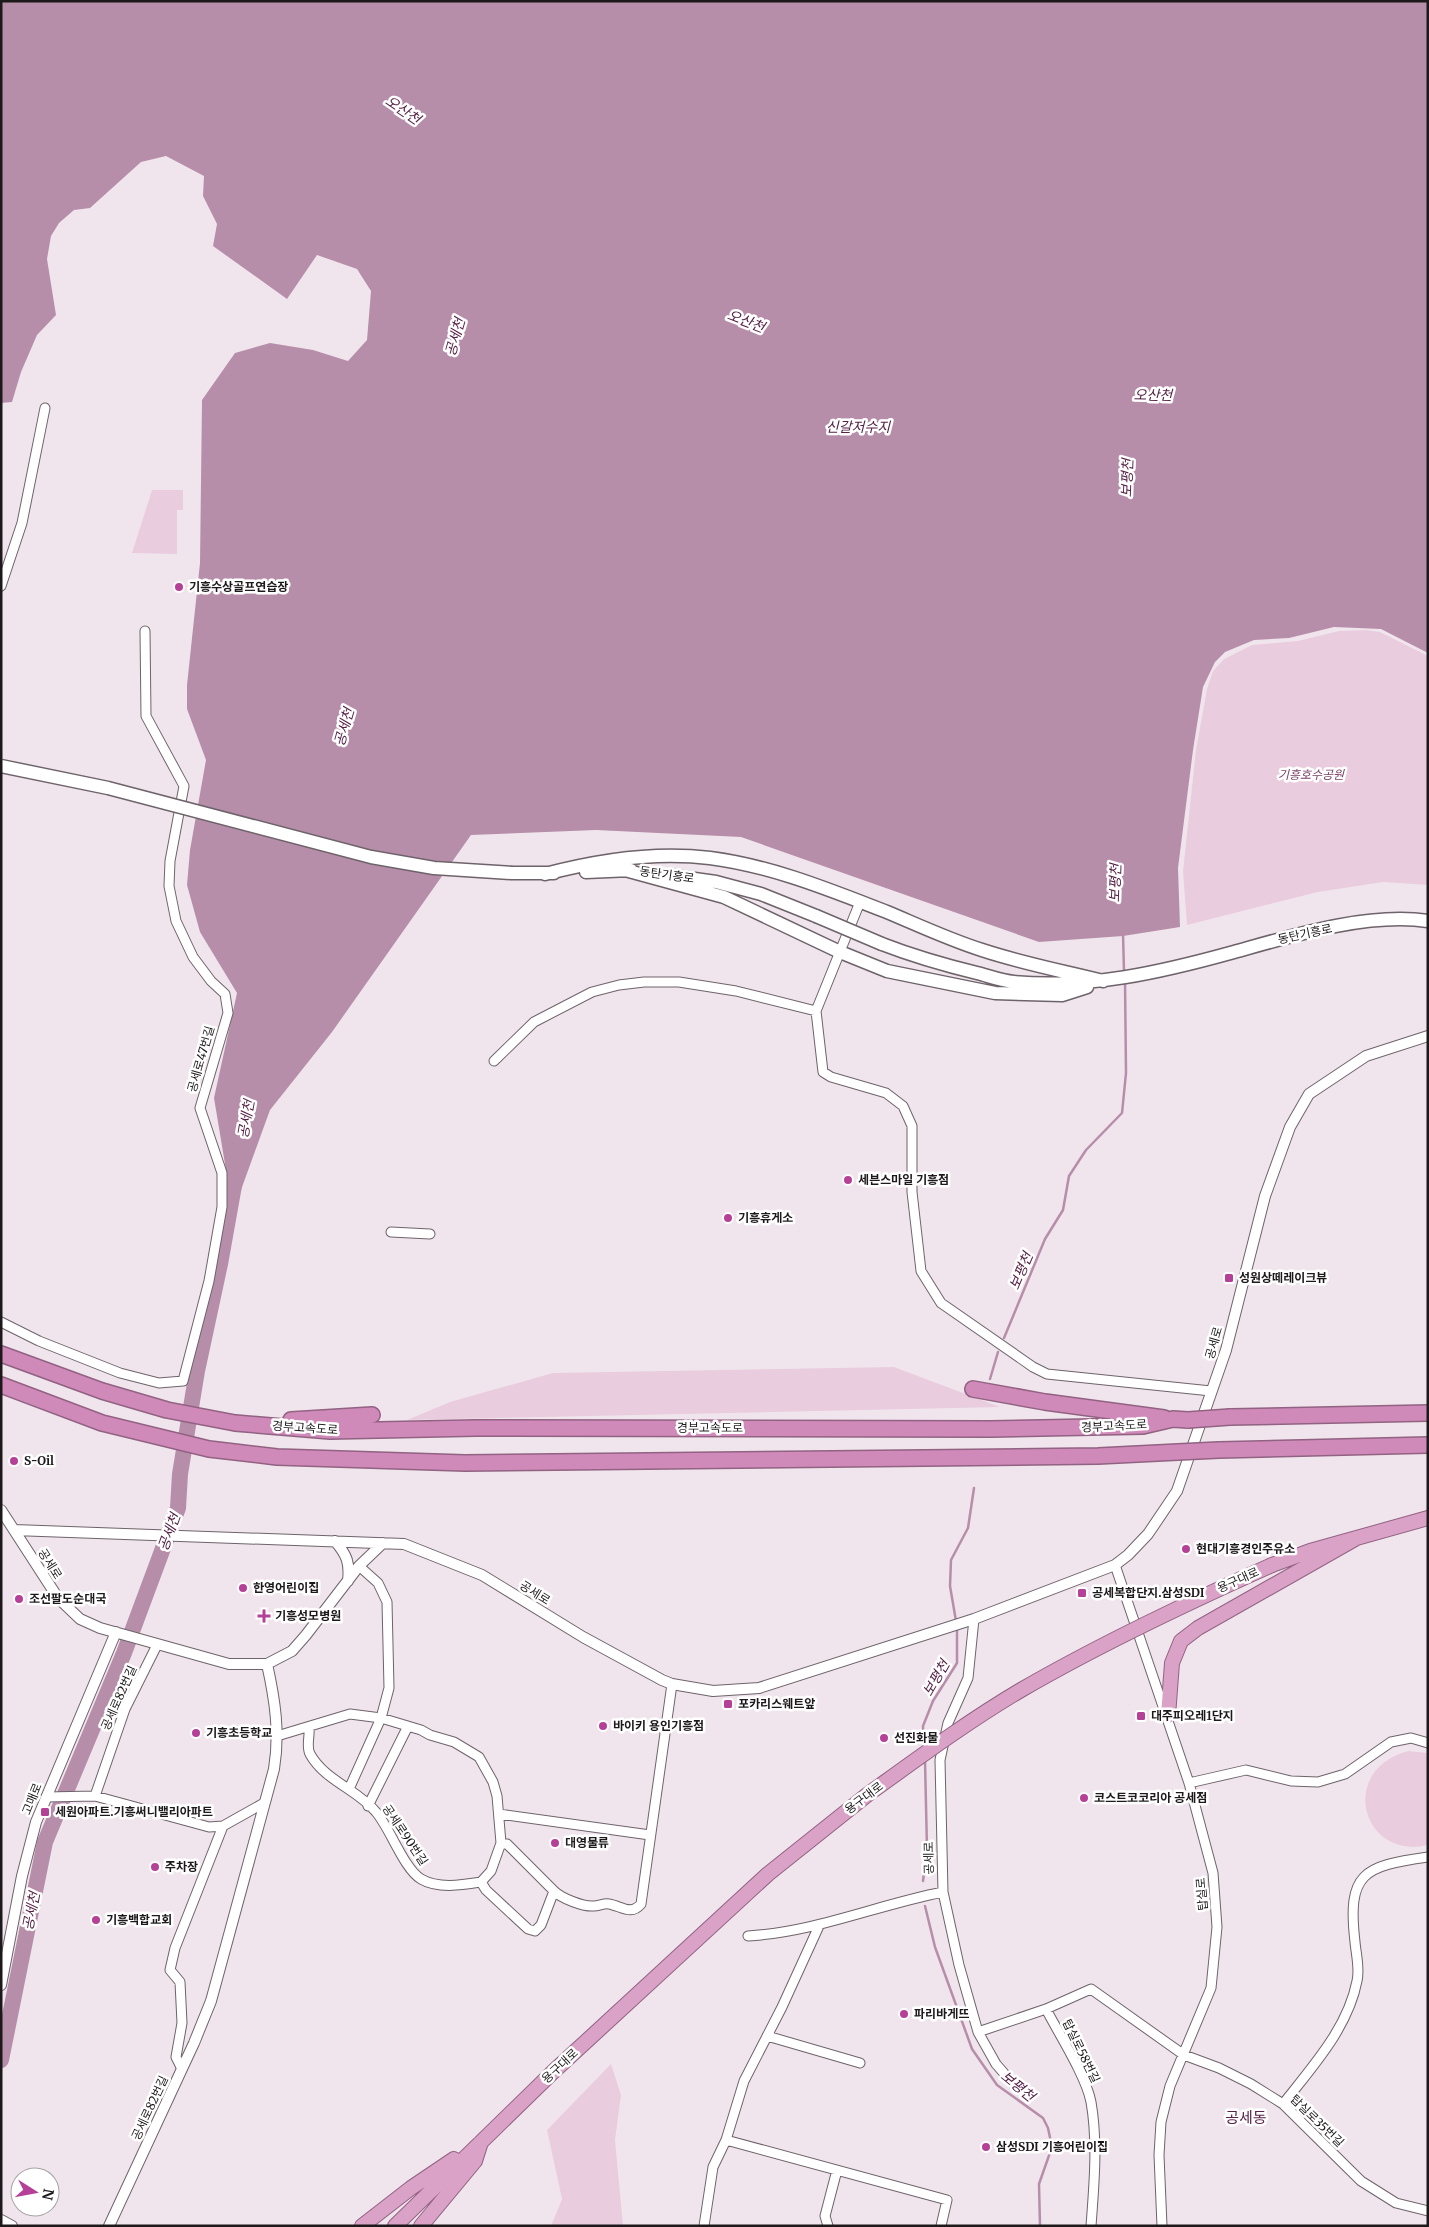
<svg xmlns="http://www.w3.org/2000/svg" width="1429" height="2227" viewBox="0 0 1429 2227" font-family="Merriweather,'Noto Sans KR',serif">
	<rect width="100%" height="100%" fill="#f1e5ed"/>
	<path fill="#e9cdde" d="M152,490H183V510H177V554L132,553Z
		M1366,630L1380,632L1428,656V885L1383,882L1318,892L1187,925L1183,871L1196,750L1207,689L1213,671L1224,659L1252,645L1298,641L1339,631Z
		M894,1367L1000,1407L407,1420L450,1402L553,1373Z
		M1408,1751L1428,1753V1845C1362,1861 1337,1770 1408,1751Z
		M611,2064L621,2095L615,2140L623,2226H551L562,2199L547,2130Z"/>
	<path fill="#b78ea9" d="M1,1H1428V653L1381,629L1334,627L1289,638L1254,640L1225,652L1215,662L1203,687L1193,750L1178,868L1180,927L1123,936L1039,942L741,837L596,830L471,835L332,1032L270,1110L233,1212L214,1098L237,993L200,932L187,885L190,850L206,760L187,709V685L200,563L202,400L235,353L270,343L313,350L348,361L367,340L371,291L357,269L317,255L287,299L213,246L217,224L203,196L204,176L166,156L141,162L90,208L74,210L59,223L51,236L47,259L56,315L37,335L21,372L12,402L1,403Z"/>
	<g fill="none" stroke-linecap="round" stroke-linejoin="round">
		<path stroke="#b78ea9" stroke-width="2.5" d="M1123,933L1124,972
			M1004,1338L1045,1239L1063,1210L1069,1176L1086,1150L1122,1113L1126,1073L1125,980
			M990,1379L998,1352
			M956,1621L950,1586L951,1560L968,1528L974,1488
			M924,1747L923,1726L933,1701L957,1663V1627
			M923,1881L927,1850L925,1760
			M925,1906L935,1947L972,2049L997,2085L1043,2118L1048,2128L1052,2147L1039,2184L1040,2226"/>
		<path stroke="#b78ea9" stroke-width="16" d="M1,2060L45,1842L124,1653L178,1508L180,1474L197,1371L220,1264L235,1180"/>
		<defs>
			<path id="minor" d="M1,586L22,523L45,408
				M816,1011L860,902
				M494,1061L534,1022L592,992L619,985L644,982H679L736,991L816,1011L823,1072L831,1077L886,1093L903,1106L912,1126V1192L921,1271L941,1303L1033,1367L1047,1374L1211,1391
				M391,1232L430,1234
				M1,1322L39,1341L120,1373L159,1383L183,1381L209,1281L222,1207V1173L200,1108L228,1013L225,994L211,981L193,957L176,921L169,886L170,861L184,786L146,716L145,631
				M1115,1565L1189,1783L1213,1873L1217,1927L1211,1988L1170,2086L1161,2122L1159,2155L1162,2226
				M974,1619L968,1678L948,1723L940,1760L943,1892L959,1965L978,2032L996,2064L1015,2086
				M157,1645L125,1709L95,1796L209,1827L223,1826L175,1948L170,1970L180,1982L182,2023L176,2057L182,2069
				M277,1736L350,1714L381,1718L421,1730L430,1735L454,1742L479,1757L493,1782L497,1796L501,1843L507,1844L554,1891L541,1925L535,1931L528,1929L486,1890L481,1882C462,1885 438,1889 421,1879C404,1869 390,1828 376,1812C357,1789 325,1781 310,1754C306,1746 310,1737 309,1728
				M1189,1783L1246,1770L1291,1781L1318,1782L1345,1774L1391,1742L1411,1738L1428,1743
				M349,1789L381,1718L389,1688L387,1602L378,1583L359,1566
				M46,1797L95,1796
				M368,1806L408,1726
				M499,1814L650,1835
				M223,1826L264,1803
				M481,1882L491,1871L501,1843
				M554,1891C561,1898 583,1907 594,1906C599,1906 604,1903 609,1904C621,1906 631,1916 641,1904L672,1684
				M748,1936C815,1932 877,1905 943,1892
				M1046,2009C1059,2034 1086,2076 1091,2102C1098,2142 1094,2186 1091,2226
				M978,2032L1046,2009L1091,1989L1184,2055L1219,2068L1251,2084L1283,2104L1361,2181L1396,2203L1428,2211
				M767,2036L860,2063
				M1283,2104C1312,2067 1348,2028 1357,1981C1360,1969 1356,1954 1355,1942C1347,1873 1363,1866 1428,1857
				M726,2140L947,2200L941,2226
				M704,2226L713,2167L726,2140L744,2081L782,2007L819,1926
				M828,2226L825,2216L837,2170"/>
			<path id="tertiary" d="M1,1510L58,1598L80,1619L100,1628L229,1664H267L292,1651L306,1635L359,1566L383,1543
				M14,1530L404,1544L482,1575L583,1637L662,1680L672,1684L713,1691L759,1688L974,1619L1115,1565L1128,1555L1148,1534L1177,1491L1226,1350L1265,1196L1290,1127L1309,1094L1366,1056L1428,1036
				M335,1541C347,1555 350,1563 348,1581
				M1,1985L22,1876L36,1822L116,1632
				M1,2220L12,2226
				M109,2226L194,2043L211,2001L274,1769C280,1733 275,1700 267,1664"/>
			<path id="secondary" d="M625,870L724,897L840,952L887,971L995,993L1062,995L1087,987
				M586,872L631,870
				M512,873H554
				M545,874C598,860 655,851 710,858C772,866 830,890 887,912C918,925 950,940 982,950C1021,963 1063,971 1103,981
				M673,876L716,882L761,894L816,916
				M882,944C913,956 944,965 977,973C989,976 1001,981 1014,982C1089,989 1162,972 1234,952C1291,936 1368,912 1428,921"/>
			<path id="trunk" d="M1272,1565L1310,1551L1428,1518
				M1168,1716L1172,1663L1181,1641L1198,1628L1355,1539
				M362,2226L411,2188L454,2159
				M395,2226L554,2071L768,1874L867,1795
				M421,2226L475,2161L481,2142"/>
			<path id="motorway" d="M1,1354L102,1391L167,1410L235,1423L330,1431L476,1428L991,1429L1143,1426L1173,1419L1188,1420
				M1,1385L102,1423L209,1449L277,1457L465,1463L1098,1456L1178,1452
				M973,1389L1045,1402L1164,1418
				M1230,1417L1428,1413
				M291,1420L372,1415
				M1219,1450L1428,1445"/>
		</defs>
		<use href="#minor" stroke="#6e636a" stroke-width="11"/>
		<use href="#tertiary" stroke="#6e636a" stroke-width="12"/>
		<use href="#secondary" stroke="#6e636a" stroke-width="15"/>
		<use href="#trunk" stroke="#916282" stroke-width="16"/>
		<use href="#motorway" stroke="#916282" stroke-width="18"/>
		<use href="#minor" stroke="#fff" stroke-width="9"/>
		<use href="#tertiary" stroke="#fff" stroke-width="10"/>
		<use href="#secondary" stroke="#fff" stroke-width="12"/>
		<use href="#trunk" stroke="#daa2c7" stroke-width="14"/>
		<use href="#motorway" stroke="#d08ab9" stroke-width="15"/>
		<defs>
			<path id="secondary-bridge" d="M1,766L108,788L371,857L434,868L512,873
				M816,916L882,944"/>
			<path id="trunk-bridge" d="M867,1795C917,1759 967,1722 1021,1690C1102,1643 1187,1603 1272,1565"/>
			<path id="motorway-bridge" d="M1188,1420L1230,1417
				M1178,1452L1219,1450"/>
		</defs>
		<use href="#secondary-bridge" stroke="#6e636a" stroke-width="15" stroke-linecap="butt"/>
		<use href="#trunk-bridge" stroke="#916282" stroke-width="16" stroke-linecap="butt"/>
		<use href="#motorway-bridge" stroke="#916282" stroke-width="18" stroke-linecap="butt"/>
		<use href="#secondary-bridge" stroke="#fff" stroke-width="12"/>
		<use href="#trunk-bridge" stroke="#daa2c7" stroke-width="14"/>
		<use href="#motorway-bridge" stroke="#d08ab9" stroke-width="15"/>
	</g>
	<g fill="#b54097" stroke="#fff" stroke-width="2">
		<circle cx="179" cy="587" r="5"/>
		<circle cx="848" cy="1180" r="5"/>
		<circle cx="728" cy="1218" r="5"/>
		<rect x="1224" y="1273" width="10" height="10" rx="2.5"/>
		<circle cx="14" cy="1461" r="5"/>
		<circle cx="1186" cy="1549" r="5"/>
		<circle cx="243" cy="1588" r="5"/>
		<rect x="1077" y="1588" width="10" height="10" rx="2.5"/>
		<circle cx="19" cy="1599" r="5"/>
		<path d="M261.5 1608.5h5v5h5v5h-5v5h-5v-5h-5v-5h5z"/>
		<rect x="723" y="1699" width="10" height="10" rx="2.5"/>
		<rect x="1136" y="1711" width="10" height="10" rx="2.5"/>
		<circle cx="603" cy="1726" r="5"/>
		<circle cx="196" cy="1733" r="5"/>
		<circle cx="884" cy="1738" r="5"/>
		<circle cx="1084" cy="1798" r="5"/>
		<rect x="40" y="1807" width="10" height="10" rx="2.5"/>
		<circle cx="555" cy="1843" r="5"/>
		<circle cx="155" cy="1867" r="5"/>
		<circle cx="96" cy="1920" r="5"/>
		<circle cx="904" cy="2014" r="5"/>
		<circle cx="986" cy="2147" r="5"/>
	</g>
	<g text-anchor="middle" stroke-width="5" stroke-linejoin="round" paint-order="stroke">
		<g font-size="12" font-weight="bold" fill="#1d191b" stroke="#fff" text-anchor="start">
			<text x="189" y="591">기흥수상골프연습장</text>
			<text x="858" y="1184">세븐스마일 기흥점</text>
			<text x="738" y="1222">기흥휴게소</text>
			<text x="1239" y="1282">성원상떼레이크뷰</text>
			<text x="24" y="1465">S-Oil</text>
			<text x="1196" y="1553">현대기흥경인주유소</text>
			<text x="253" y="1592">한영어린이집</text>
			<text x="1092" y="1597">공세복합단지.삼성SDI</text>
			<text x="29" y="1603">조선팔도순대국</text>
			<text x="275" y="1620">기흥성모병원</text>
			<text x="738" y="1708">포카리스웨트앞</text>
			<text x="1151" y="1720">대주피오레1단지</text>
			<text x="613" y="1730">바이키 용인기흥점</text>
			<text x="206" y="1737">기흥초등학교</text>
			<text x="894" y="1742">선진화물</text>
			<text x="1094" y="1802">코스트코코리아 공세점</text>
			<text x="55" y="1816">세원아파트.기흥써니밸리아파트</text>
			<text x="565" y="1847">대영물류</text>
			<text x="165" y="1871">주차장</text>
			<text x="106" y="1924">기흥백합교회</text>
			<text x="914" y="2018">파리바게뜨</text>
			<text x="996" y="2151">삼성SDI 기흥어린이집</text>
		</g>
		<g font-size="12" font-style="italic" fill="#784167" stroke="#fff">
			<text x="1311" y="779">기흥호수공원</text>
		</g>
		<g font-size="12" fill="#1d191b" stroke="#fff">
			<text transform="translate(667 875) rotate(8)" y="4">동탄기흥로</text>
			<text transform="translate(1305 934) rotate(-12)" y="4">동탄기흥로</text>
			<text transform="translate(201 1059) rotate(-74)" y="4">공세로47번길</text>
			<text transform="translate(1214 1343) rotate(-74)" y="4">공세로</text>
			<text transform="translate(1114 1426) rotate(-3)" y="4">경부고속도로</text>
			<text transform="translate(305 1428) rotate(4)" y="4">경부고속도로</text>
			<text x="710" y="1432">경부고속도로</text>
			<text transform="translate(50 1564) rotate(58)" y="4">공세로</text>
			<text transform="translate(1238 1580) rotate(-24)" y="4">용구대로</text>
			<text transform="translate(535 1593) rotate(32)" y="4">공세로</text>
			<text transform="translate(119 1698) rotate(-66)" y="4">공세로82번길</text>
			<text transform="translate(864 1798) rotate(-37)" y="4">용구대로</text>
			<text transform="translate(32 1799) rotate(-68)" y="4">고매로</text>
			<text transform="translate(405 1835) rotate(56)" y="4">공세로90번길</text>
			<text transform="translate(929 1858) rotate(-91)" y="4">공세로</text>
			<text transform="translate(1202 1894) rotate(-95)" y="4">탑실로</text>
			<text transform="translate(1081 2051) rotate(64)" y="4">탑실로58번길</text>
			<text transform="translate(560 2066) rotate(-43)" y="4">용구대로</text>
			<text transform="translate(150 2108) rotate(-65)" y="4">공세로82번길</text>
			<text transform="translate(1317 2121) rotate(44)" y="4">탑실로35번길</text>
		</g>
		<g font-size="14" font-style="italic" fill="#552146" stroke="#fff">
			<text transform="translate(403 110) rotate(34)" y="5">오산천</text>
			<text transform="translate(746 321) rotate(21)" y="5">오산천</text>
			<text transform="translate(455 337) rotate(-74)" y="5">공세천</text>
			<text transform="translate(1153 395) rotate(1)" y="5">오산천</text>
			<text x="858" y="432">신갈저수지</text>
			<text transform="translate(1127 478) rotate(-88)" y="5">보평천</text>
			<text transform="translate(344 727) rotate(-74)" y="5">공세천</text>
			<text transform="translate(1115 883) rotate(-88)" y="5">보평천</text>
			<text transform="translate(246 1119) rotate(-80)" y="5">공세천</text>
			<text transform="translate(1021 1271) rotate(-67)" y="5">보평천</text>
			<text transform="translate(169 1532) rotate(-70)" y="5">공세천</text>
			<text transform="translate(936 1678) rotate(-60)" y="5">보평천</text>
			<text transform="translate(31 1911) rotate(-79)" y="5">공세천</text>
			<text transform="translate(1018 2086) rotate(39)" y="5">보평천</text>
		</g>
		<g font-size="15" fill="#5b224b" stroke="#fff">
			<text x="1246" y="2123">공세동</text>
		</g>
	</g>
	<rect width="1429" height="2227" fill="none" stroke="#1d191b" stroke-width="5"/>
	<g transform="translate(35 2192) rotate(101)"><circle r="24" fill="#ffffff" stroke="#a5a3a4"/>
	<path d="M0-4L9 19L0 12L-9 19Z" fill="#b54097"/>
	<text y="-8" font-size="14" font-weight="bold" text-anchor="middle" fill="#1d191b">N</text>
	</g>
</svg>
